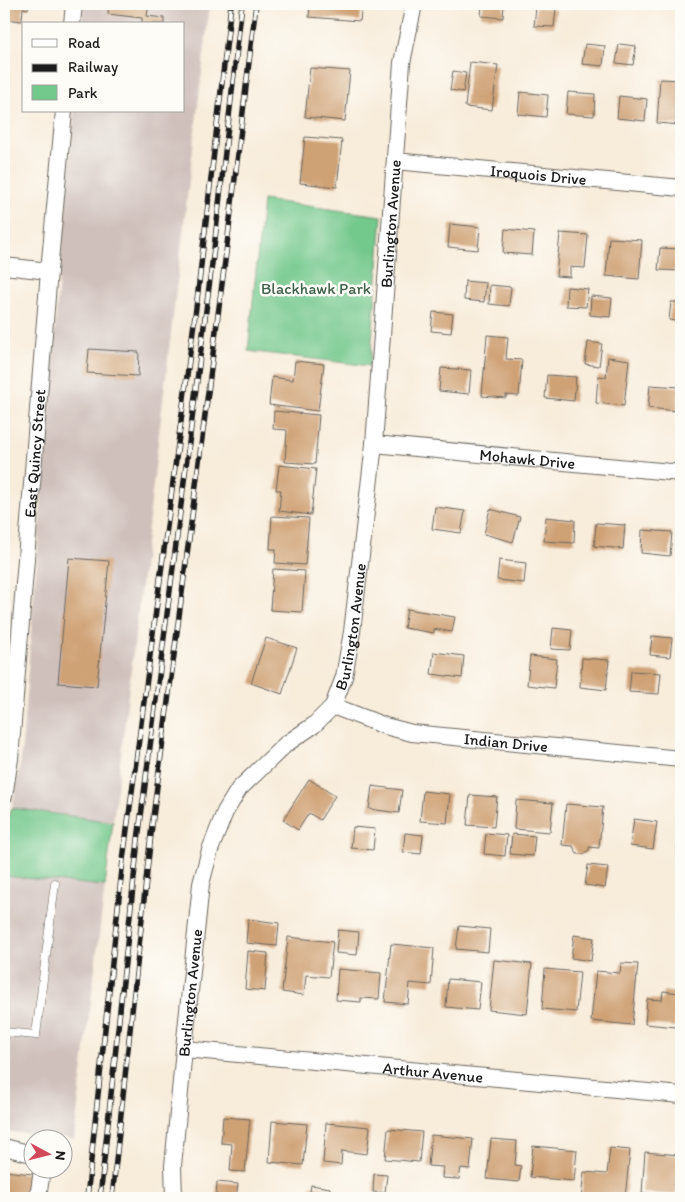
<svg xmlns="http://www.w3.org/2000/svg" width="685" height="1202" viewBox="0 0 685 1202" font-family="Itim,sans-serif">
	<rect width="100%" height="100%" fill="#fdfcf7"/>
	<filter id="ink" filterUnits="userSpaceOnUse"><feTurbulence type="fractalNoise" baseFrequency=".02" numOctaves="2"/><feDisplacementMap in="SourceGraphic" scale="10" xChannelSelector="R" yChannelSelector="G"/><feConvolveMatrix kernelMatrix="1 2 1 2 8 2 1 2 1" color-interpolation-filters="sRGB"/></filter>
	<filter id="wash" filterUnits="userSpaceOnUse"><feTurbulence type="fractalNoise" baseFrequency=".0096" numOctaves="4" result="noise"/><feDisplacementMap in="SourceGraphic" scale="20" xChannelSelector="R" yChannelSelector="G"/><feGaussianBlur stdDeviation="1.12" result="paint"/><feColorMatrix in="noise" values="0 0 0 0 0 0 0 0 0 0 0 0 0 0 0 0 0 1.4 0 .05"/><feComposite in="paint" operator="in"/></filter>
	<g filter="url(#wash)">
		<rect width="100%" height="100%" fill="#f8ecda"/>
		<path fill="#cfc0bb" d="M83,4H210L113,822L12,808L21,759L59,277L74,111H184V24H82Z
			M4,876L105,886L74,1139L4,1131Z"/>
		<path fill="#73c88c" stroke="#487254" d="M263,200L382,216L370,366L248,351Z
			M12,808L113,822L105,886L4,876V823Z"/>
		<g id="blocks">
			<path fill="#cfa276" d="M4,4H29L28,9L23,8L22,21L4,19Z
				M109,4H149L147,16L164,18V24H142V18L108,14Z
				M310,4H362L360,21L309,17Z
				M482,4H504L503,18L481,16Z
				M536,7L556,9L554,27L534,26Z
				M585,44L605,46L603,66L582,64Z
				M619,44L636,46L633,65L616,63Z
				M470,62L498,65L492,110L465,107Z
				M310,68L350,71L345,121L305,117Z
				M453,71L466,73L463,92L450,90Z
				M660,79L681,80V125L657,123Z
				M520,92L548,95L546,117L518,114Z
				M568,92L595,94L594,116L566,114Z
				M619,96L647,99L645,121L617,118Z
				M305,137L342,140L337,187L300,183Z
				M450,224L480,227L478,250L448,247Z
				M505,229L534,232L532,255L503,253Z
				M560,233L588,235L585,268L570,267V277L556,276Z
				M609,238L642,240L639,279L606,276Z
				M660,248L681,249V271L658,270Z
				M465,281L486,283L484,302L464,300Z
				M490,285L511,287L509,306L489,304Z
				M567,287L588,289L586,307L566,306Z
				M591,296L612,298L610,317L590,315Z
				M671,302H681V322L669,320Z
				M433,312L453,314L451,333L431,331Z
				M487,335L508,337L506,359L522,360L519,396L506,395V398L482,396Z
				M588,342L602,344L599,366L585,364Z
				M89,349L139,352L138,376L87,373Z
				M608,357L629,360L624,406L596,403L598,376L606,377Z
				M295,361L324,364L318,411L269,405L272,377L293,380Z
				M441,368L471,370L469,394L439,391Z
				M547,375L576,377L574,401L545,398Z
				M650,385L680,387L677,411L648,408Z
				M274,411L319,415L315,464L285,462L287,430L273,429Z
				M279,465L316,469L311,515L279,511L281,490H276Z
				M435,507L465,511L461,533L432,529Z
				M490,509L520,517L513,542L484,534Z
				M272,516L309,518L305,565L275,563L276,549H270Z
				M546,517L575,520L574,543L544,541Z
				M596,523L625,525L623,549L594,546Z
				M642,530L672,532L670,556L641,553Z
				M69,558L109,561L97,686L58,683Z
				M499,560L526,563L524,583L497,580Z
				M273,569L305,571L302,612L270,610Z
				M407,609L455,617L452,632L434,629V633L404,628Z
				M553,628L572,630L570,650L551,649Z
				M652,636L672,638L670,657L650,655Z
				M266,638L297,648L282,694L251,683Z
				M434,652L464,656L462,678L431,674Z
				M530,656L557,659L554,688L527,685Z
				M582,658L609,660L606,690L580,687Z
				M631,671L661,673L659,694L629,692Z
				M309,779L335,796L320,820L309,813L298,830L283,820Z
				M372,786L402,790L399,813L369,809Z
				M423,791L450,794L447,823L420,821Z
				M470,795L497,797L494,827L467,825Z
				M516,800L553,803L550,832L514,829Z
				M566,804L603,807L599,848L589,847V850L584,854H577L573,846L562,845Z
				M680,814H681V851L677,850Z
				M634,819L657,822L653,849L630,846Z
				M353,827L375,829L373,850L351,848Z
				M405,833L423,835L421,854L403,852Z
				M486,833L507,835L505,856L484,854Z
				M512,834L535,836L533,856L510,854Z
				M588,865L608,867L605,888L585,885Z
				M248,919L279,923L277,946L246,943Z
				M459,926L490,929L488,952L456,949Z
				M338,930L359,932L357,955L336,953Z
				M574,935L594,938L591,961L571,958Z
				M288,937L333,942L329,977L306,975L304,995L282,992Z
				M391,944L434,948L431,985L410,983L408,1004L385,1002Z
				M248,951L268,953L265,991L245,989Z
				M494,960L532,964L527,1014L489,1010Z
				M621,963L638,964L632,1025L591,1021L596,971L620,973Z
				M338,969L381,973L379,999L361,998V1002L336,1000Z
				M545,969L580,972L576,1012L542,1009Z
				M448,979L481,982L478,1010L446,1007Z
				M663,991L679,993L676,1027L645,1024L647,999L662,1000Z
				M223,1117L250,1119L245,1172L230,1171L232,1144L221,1143Z
				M272,1121L307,1124L303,1165L269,1162Z
				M326,1123L370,1127L367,1154L342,1151L341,1165L323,1163Z
				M388,1129L422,1132L419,1162L385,1159Z
				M431,1135L473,1139L470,1169L461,1168L459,1179L442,1178L443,1167L428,1166Z
				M491,1139L517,1141L515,1165L521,1166L519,1182L487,1179Z
				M533,1146L577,1150L574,1181L530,1177Z
				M610,1148L630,1150L625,1198H581L584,1172L607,1174Z
				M645,1152L680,1155L676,1195L642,1193Z
				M4,1171L33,1174L30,1198H4Z
				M374,1174L387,1175L385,1193L373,1192Z
				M217,1182L238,1184L236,1198H216Z
				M311,1185L330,1188L328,1198H309Z"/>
		</g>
	</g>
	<g filter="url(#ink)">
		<use href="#blocks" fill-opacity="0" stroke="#69655e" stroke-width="1"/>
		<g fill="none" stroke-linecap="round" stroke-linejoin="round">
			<defs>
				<path id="lane" d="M4,1032L36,1035L55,883"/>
				<g id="street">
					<path d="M72,24L74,4"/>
					<path id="s1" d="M395,161L681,188"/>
					<path d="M4,266L49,271"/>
					<path id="s2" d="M374,444L681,473"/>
					<path id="s3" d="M333,706L385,726L412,733L681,759"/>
					<path id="s4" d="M4,796L10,759L49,271L64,111"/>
					<path id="s5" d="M184,1049L681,1095"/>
					<path d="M4,1147L32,1154"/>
					<path d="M38,1198L42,1170"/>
					<path id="s6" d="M174,1198L173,1166L184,1049L201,884L210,850L225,812L239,789L286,744L314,725L333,706L344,677L352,632L374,444L402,63L414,4"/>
				</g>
			</defs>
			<use href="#lane" stroke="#69655e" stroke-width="9"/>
			<use href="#street" stroke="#69655e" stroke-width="18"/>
			<use href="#lane" stroke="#fff" stroke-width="8"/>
			<use href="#street" stroke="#fff" stroke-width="16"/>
			<defs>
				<path id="rail" d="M87,1198L123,860L197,300L231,4
					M100,1198L138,840L214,248L242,4
					M112,1198L152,825L226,253L256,4"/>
			</defs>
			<use href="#rail" stroke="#1c1c1c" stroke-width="5.5"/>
			<use href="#rail" stroke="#fdfcf7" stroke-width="4" stroke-dasharray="11" stroke-linecap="butt"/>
		</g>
	</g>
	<g text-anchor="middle" stroke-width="5" stroke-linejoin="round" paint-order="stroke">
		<g font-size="16" fill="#1c1c1c" stroke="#fdfcf7">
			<text dy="6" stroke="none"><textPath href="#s1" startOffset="144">Iroquois Drive</textPath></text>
			<text dy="6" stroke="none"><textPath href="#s6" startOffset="1031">Burlington Avenue</textPath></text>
			<text dy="6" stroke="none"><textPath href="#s4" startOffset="344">East Quincy Street</textPath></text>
			<text dy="6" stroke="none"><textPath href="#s2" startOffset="154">Mohawk Drive</textPath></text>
			<text dy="6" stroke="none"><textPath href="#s6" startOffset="626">Burlington Avenue</textPath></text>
			<text dy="6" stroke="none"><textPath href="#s3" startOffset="178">Indian Drive</textPath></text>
			<text dy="6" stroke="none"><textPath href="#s6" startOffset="206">Burlington Avenue</textPath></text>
			<text dy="6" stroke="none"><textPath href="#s5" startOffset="250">Arthur Avenue</textPath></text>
		</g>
		<g font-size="16" fill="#3f6149" stroke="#fdfcf7">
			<text x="316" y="294">Blackhawk Park</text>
		</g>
	</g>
	<rect width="685" height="1202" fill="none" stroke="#fdfcf7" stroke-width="20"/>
	<rect x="22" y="22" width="162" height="90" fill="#fdfcf7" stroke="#a3a29f"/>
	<rect x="32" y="39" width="25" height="8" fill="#ffffff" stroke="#a3a29f"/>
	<text x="68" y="48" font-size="15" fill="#1c1c1c">Road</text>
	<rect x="32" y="64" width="25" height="8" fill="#1c1c1c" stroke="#a3a29f"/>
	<text x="68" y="72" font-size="15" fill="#1c1c1c">Railway</text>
	<rect x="32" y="85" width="25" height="15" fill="#73c88c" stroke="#a3a29f"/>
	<text x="68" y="98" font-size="15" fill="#1c1c1c">Park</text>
	<g transform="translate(48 1154) rotate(97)"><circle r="24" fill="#fdfcf7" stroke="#a3a29f"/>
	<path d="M0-4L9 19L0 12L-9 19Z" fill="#d1495b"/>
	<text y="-8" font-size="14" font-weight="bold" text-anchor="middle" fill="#1c1c1c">N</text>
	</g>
</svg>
